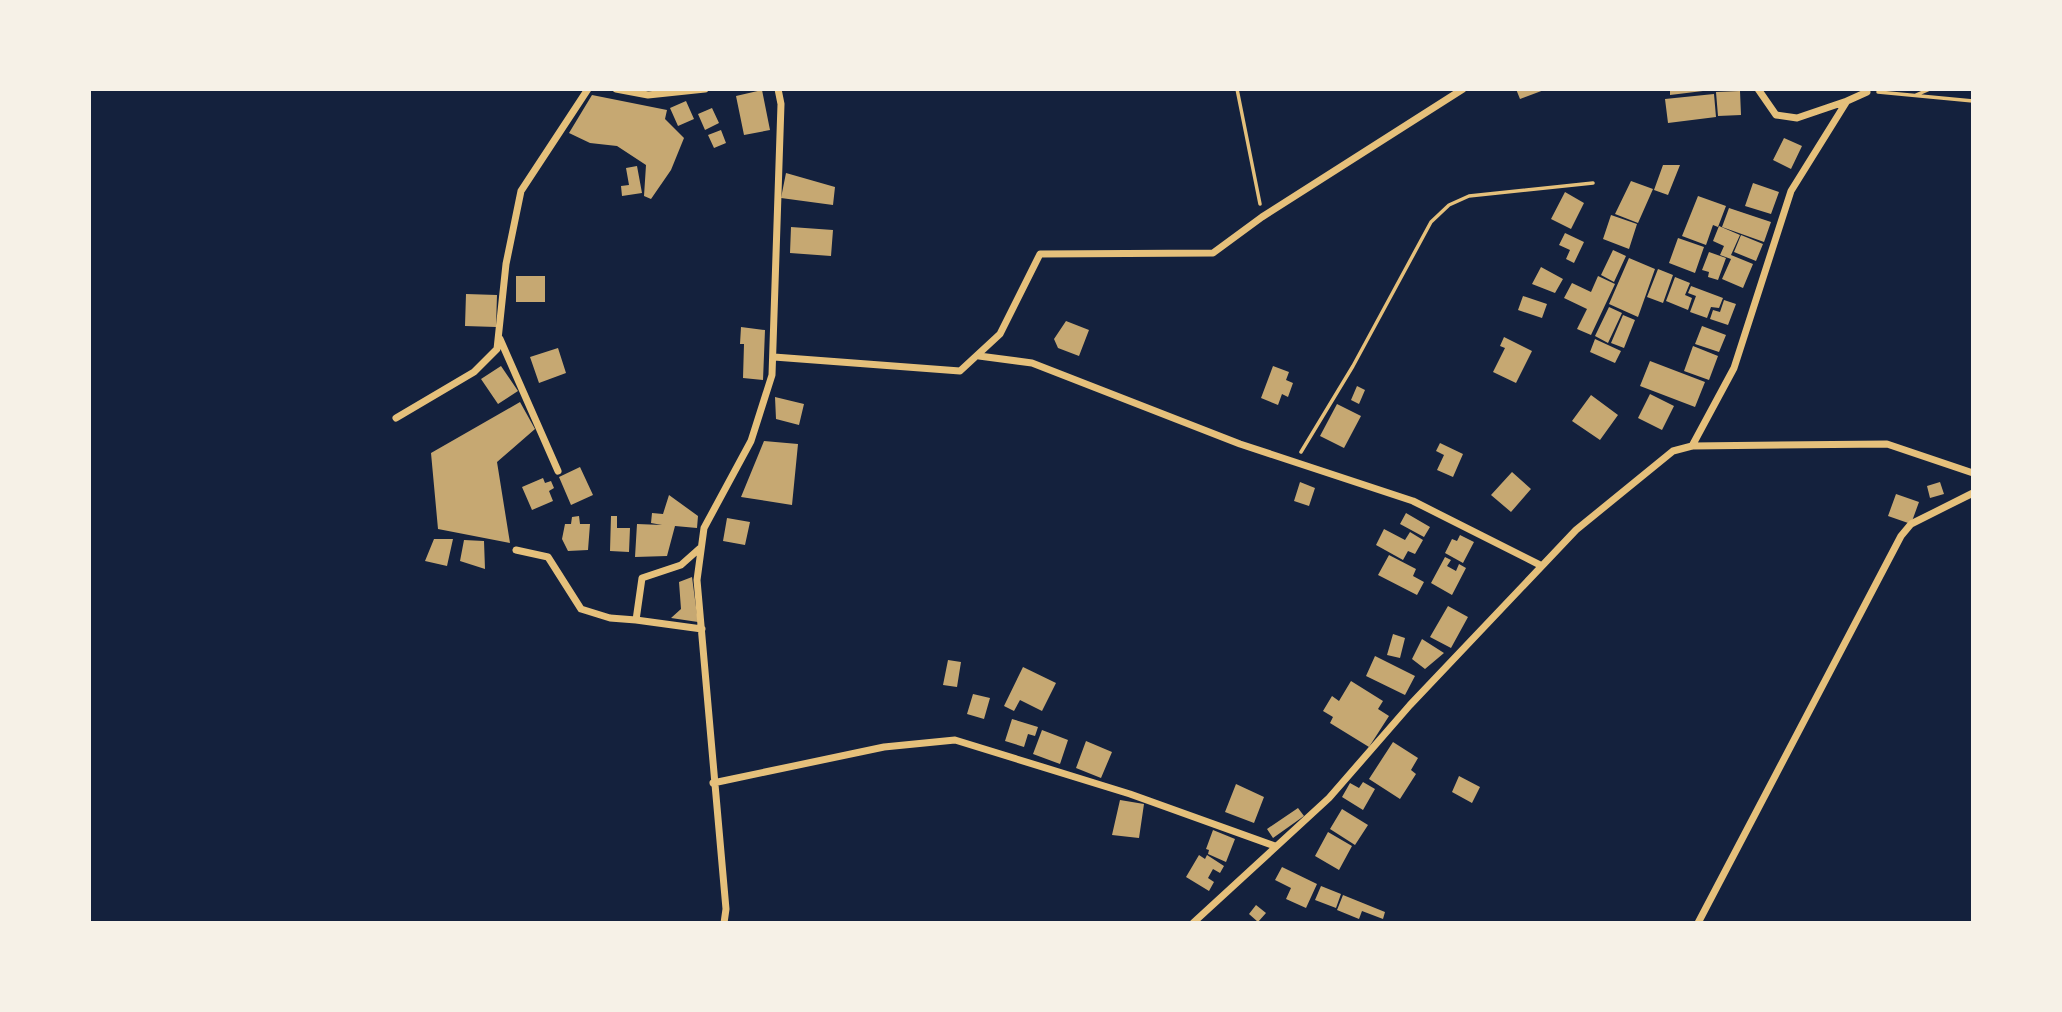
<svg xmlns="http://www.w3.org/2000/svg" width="2062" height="1012" viewBox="0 0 2062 1012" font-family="Overpass,sans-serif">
	<rect width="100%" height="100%" fill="#14213d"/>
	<path fill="#c6a872" d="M1516,89H1544V90L1520,99Z
		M1670,89H1703V91L1670,95Z
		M762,90L770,130L744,135L736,96Z
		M1740,91L1741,115L1718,116L1716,92Z
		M1714,94L1716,117L1668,123L1665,99Z
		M592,95L667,110L665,119L684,138L671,170L651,199L644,196L646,165L617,146L590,143L569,133Z
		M686,101L694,119L678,126L670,108Z
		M712,108L719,123L705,130L698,114Z
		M721,130L726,143L714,148L708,135Z
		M1784,138L1802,146L1791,169L1773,160Z
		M1663,165H1680L1668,195L1654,190Z
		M637,166L642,193L622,196L621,186L629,185L626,168Z
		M786,173L835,187L833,205L781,198Z
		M1631,181L1653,189L1638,223L1615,214Z
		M1753,183L1779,192L1771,214L1745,206Z
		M1565,192L1584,203L1571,229L1551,219Z
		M1698,196L1726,206L1718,227L1713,225L1706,245L1682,236Z
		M1729,208L1771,222L1764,242L1722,227Z
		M1611,215L1637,224L1629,249L1603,239Z
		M1719,226L1740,235L1731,255L1753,264L1743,288L1722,279L1731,259L1720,255L1724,246L1713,241Z
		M791,227L833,230L831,256L790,253Z
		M1565,233L1584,242L1574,263L1566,259L1570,250L1559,245Z
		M1741,235L1763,244L1756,261L1734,252Z
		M1678,238L1704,247L1695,273L1669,263Z
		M1613,250L1626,256L1614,282L1601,275Z
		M1709,252L1726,258L1718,280L1708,277L1709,272L1702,270Z
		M1629,258L1655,269L1638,317L1609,304Z
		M1541,267L1563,279L1555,293L1532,284Z
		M1658,269L1673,275L1663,303L1647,297Z
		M516,276H545V302H516Z
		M1598,276L1615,284L1591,335L1577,329L1587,309L1564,298L1572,283L1591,292Z
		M1675,277L1690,283L1685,295L1692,298L1688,310L1666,301Z
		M1691,286L1723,298L1719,308L1711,307L1707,318L1690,312L1696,296L1688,293Z
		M466,294L497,295L496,327L465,326Z
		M1523,296L1547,304L1542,318L1518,310Z
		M1724,300L1736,304L1728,325L1710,319L1713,310L1720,312Z
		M1609,307L1622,313L1608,343L1595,336Z
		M1623,315L1635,320L1624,348L1611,343Z
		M1066,321L1089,330L1079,356L1058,348L1054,339Z
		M1702,326L1726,335L1719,352L1695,344Z
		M741,327L765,330L763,380L743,378L744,344H740Z
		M1504,337L1532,351L1516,383L1493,372L1505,348L1500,346Z
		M1595,339L1621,351L1615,363L1590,352Z
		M1693,346L1718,356L1709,380L1684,371Z
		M558,348L566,373L539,383L530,357Z
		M1650,361L1705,382L1695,407L1640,386Z
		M501,366L518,391L498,404L481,379Z
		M1273,366L1289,372L1286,380L1293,383L1288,397L1282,394L1278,405L1261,398Z
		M1357,386L1365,390L1359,404L1351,400Z
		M1650,394L1674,406L1662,430L1638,418Z
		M1591,395L1618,415L1600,440L1572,421Z
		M775,397L804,404L799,425L776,419Z
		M520,402L535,429L497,462L510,543L438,529L431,453Z
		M1337,404L1361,416L1344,448L1320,436Z
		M764,441L798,444L792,505L741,497Z
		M1440,443L1463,454L1453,477L1437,470L1444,455L1436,451Z
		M580,467L593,495L571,505L559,477Z
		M1512,472L1531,489L1511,512L1491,495Z
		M543,478L545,483L551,481L554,488L549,491L553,501L532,510L522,487Z
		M1300,482L1315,488L1309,506L1294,501Z
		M1940,482L1944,494L1930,498L1927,486Z
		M1896,494L1919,502L1911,524L1888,516Z
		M669,495L698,516L697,528L675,526L667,556L635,557L637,524L662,525L651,523L652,513L663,514Z
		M1406,513L1430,527L1424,537L1400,524Z
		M579,516L580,524H590L588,550L568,551L562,539L565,524H571L572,517Z
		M611,516H617V528H630L629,552L610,551Z
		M727,518L750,522L745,545L723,541Z
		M1384,529L1405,540L1410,532L1423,540L1415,554L1408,551L1403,560L1376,545Z
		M1460,535L1474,542L1463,563L1445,553L1452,539L1457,541Z
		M434,539H453L447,566L425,561Z
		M464,540L484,541L485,569L460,561Z
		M1389,555L1416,569L1413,576L1424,582L1417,595L1378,575Z
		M1445,557L1451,560L1447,566L1456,571L1459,564L1466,568L1452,595L1431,583Z
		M692,577L698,622L671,618L681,609L679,582Z
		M1448,606L1468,617L1451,648L1430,637Z
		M1393,634L1405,638L1400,658L1387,655Z
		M1422,639L1444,653L1425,669L1412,659Z
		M1375,656L1415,676L1405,695L1366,676Z
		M948,660L961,662L957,687L943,685Z
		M1023,667L1056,683L1042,711L1020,700L1014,711L1004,706Z
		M1351,681L1383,701L1378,709L1389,716L1369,747L1330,723L1333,717L1323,711L1332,696L1339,701Z
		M973,694L990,698L984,719L967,714Z
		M1012,719L1038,727L1035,736L1028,734L1024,747L1005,741Z
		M1042,730L1068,740L1060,764L1033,754Z
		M1086,741L1112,752L1101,778L1076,768Z
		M1393,742L1418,758L1411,770L1416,774L1400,799L1369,779Z
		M1459,776L1480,787L1472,803L1452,792Z
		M1363,782L1375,789L1363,810L1342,797L1350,783L1359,788Z
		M1236,784L1264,797L1254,823L1225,812Z
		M1120,800L1144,804L1139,838L1112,835Z
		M1298,808L1304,816L1273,838L1267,829Z
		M1342,809L1368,825L1355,845L1330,829Z
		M1213,830L1235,839L1226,862L1208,854L1209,850L1206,849Z
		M1328,832L1352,846L1339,870L1315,856Z
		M1199,855L1205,859L1207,855L1224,866L1220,873L1213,869L1208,878L1214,882L1209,891L1186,877Z
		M1282,867L1317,884L1306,908L1286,899L1291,888L1275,880Z
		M1321,886L1341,894L1336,908L1315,900Z
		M1343,895L1385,912L1383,919L1362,911L1359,919L1337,910Z
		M1256,905L1266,913L1258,922L1249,914Z"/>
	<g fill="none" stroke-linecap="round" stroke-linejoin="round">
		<path stroke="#e5c07b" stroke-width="3.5" d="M1237,89L1260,204
			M1878,92L1973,101
			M1916,95L1930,89
			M1301,452L1353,366L1431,222L1449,205L1469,196L1593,183"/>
		<path stroke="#e5c07b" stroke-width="7" d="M616,89L648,95L705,89
			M1758,89L1776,115L1797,118L1847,101
			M500,339L558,471
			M979,356L1032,363L1240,444L1413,501L1542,566
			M774,357L960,371L1000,334L1040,254L1213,253L1262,217L1463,89
			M396,418L474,372L497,349L506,264L521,191L588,89
			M1692,446L1734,368L1791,191L1847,101L1867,92L1866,89
			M699,549L681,565L642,578L636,620L702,629
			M516,550L548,557L581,609L610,618L636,620
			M713,783L884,747L955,740L1130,794L1275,846
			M724,923L726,909L697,580L704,528L751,441L772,375L781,104L778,89
			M1193,923L1329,798L1410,705L1576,530L1673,451L1692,446L1887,444L1973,473
			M1698,923L1901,536L1911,524L1973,493"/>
	</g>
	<rect width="2062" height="1012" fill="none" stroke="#f6f1e7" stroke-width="182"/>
</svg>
